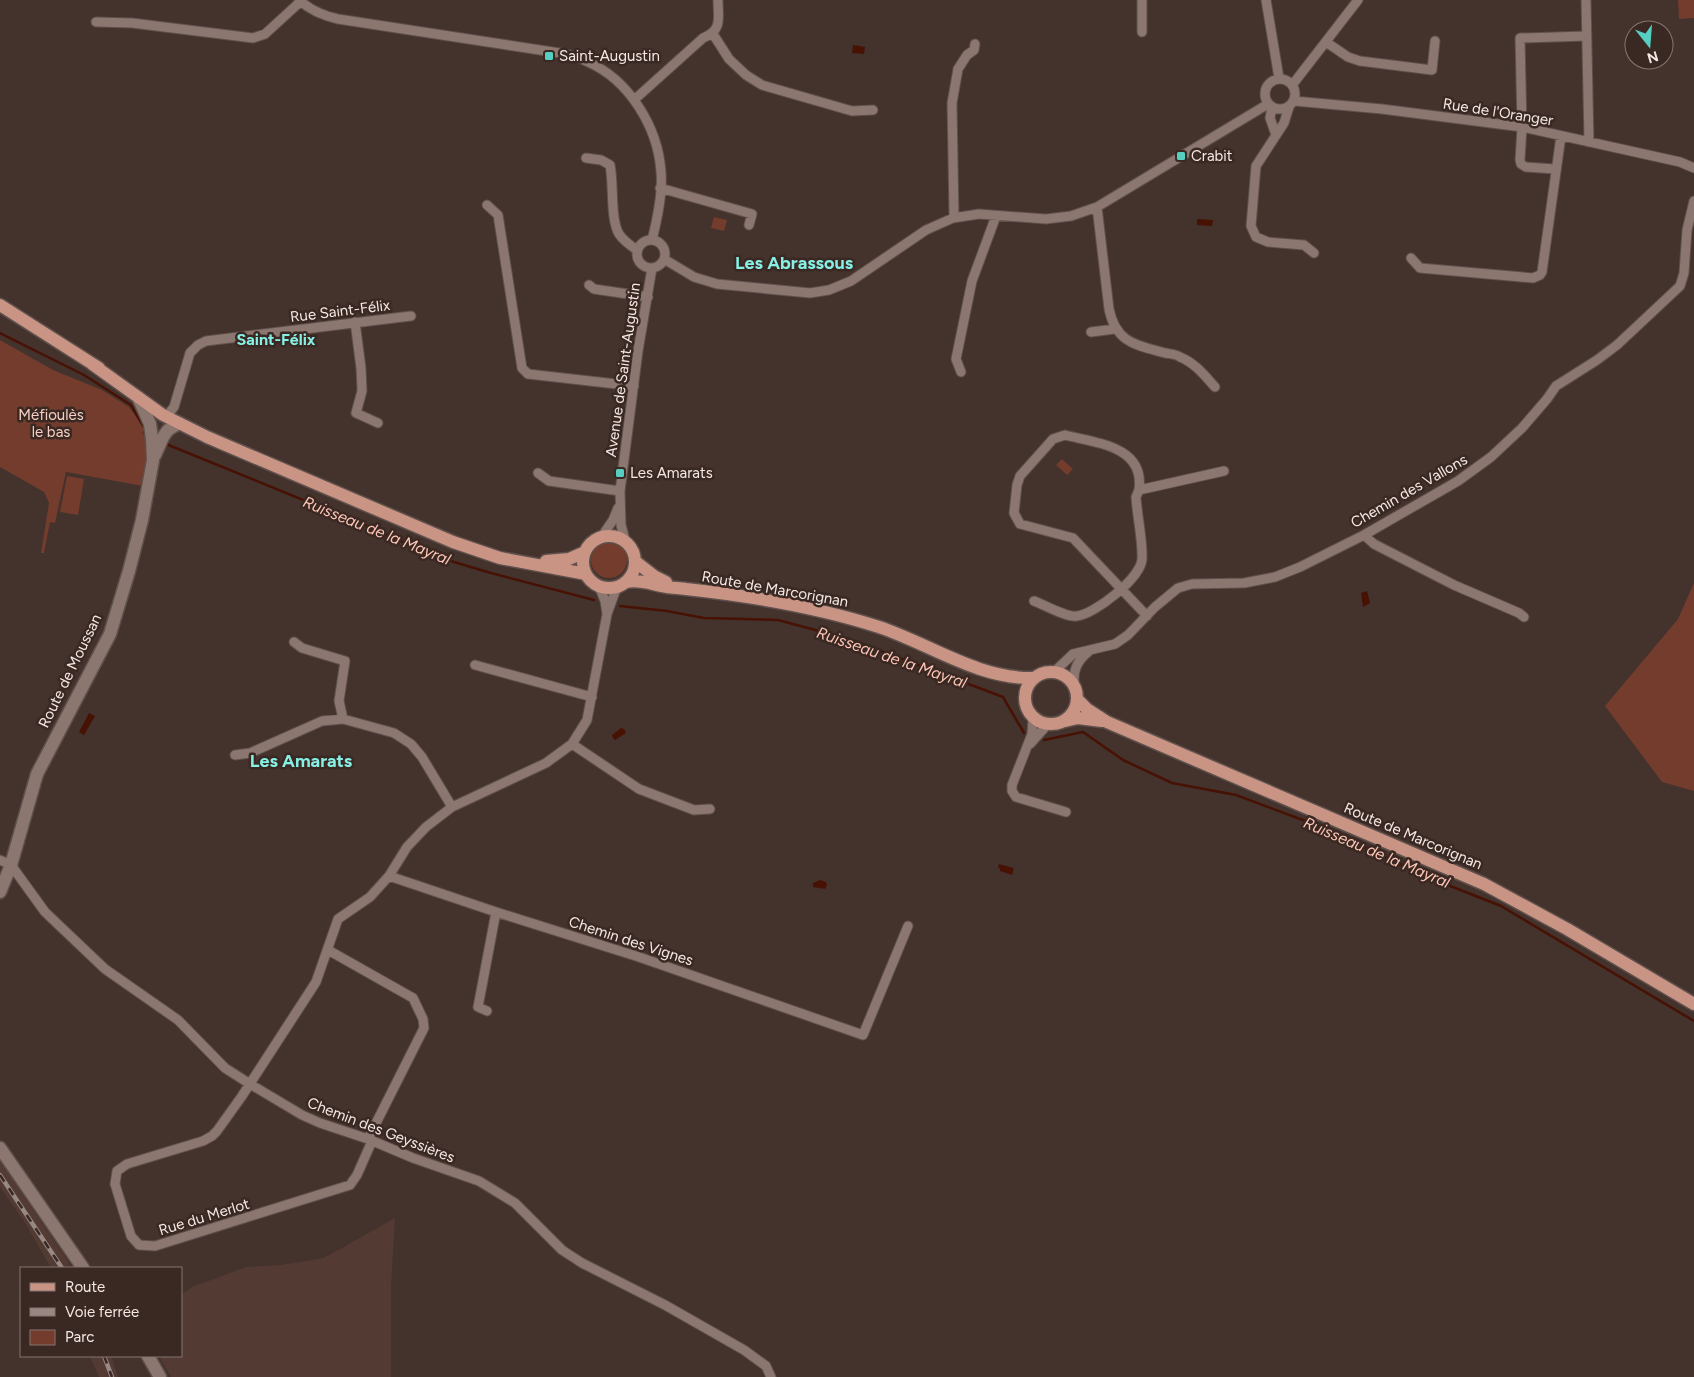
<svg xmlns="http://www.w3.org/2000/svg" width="1694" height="1377" viewBox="0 0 1694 1377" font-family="Figtree,sans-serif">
	<rect width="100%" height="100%" fill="#44322d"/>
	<path fill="#533b34" d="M0,1161L67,1260L71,1268H51L24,1221L0,1187Z
		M395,1218L391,1286V1377H171L159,1356H181V1295L192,1287L246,1267L281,1265L324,1258Z
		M90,1356H111L118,1377H99Z"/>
	<path fill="#733c2d" d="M1678,0H1694V18L1679,19Z
		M714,217L727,220L724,231L711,228Z
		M0,340L53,370L102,390L129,407L145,429L142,432L148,443L143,486L66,472L55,523L50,522L44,553H41L49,503L44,492L0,467Z
		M1062,459L1073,469L1067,475L1056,465Z
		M67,476L84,479L78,515L60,512Z
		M591 560a18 18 0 1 1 36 0a18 18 0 1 1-36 0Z
		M1694,583V791L1662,782L1605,706L1678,619Z"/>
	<path fill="#471203" d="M853,45L865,47L864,54L852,53Z
		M1197,219L1213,220L1212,226L1197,225Z
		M1367,591L1370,603L1363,607L1361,593Z
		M89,713L95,716L84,735L79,732Z
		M621,728L624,729L626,733L615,740L613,738L612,735Z
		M999,864L1014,868L1012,875L1000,871V868H998Z
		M820,880L826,882L827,885L825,889L813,887V883Z"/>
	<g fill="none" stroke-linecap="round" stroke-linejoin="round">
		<path stroke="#471203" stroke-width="2.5" d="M0,333L84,375L131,405L145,429
			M166,444L367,526L434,556L491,573L594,600
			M620,606L667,611L704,618L778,620L849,639L1003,697L1024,733
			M1044,740L1083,732L1123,760L1172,783L1236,795L1316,825L1430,878L1501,906L1694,1021"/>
		<defs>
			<path id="street" d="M299,0C309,9 324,16 338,19L566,54C573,56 581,58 588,62C629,80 658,127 661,172C663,192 657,220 652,240
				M1142,0V32
				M1266,0L1279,78
				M1586,0L1589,142
				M96,22L132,23L253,38L265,34L300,2
				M713,34L729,59L746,75L762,85L852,111L873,110
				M1326,42L1348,57L1360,61L1432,70L1435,41
				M1265 94a15 15 0 1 1 30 0a15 15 0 1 1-30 0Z
				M1293,84L1358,0
				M634,100L703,38C723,30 718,18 718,0
				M1294,101L1382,109L1522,127L1680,162L1694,168
				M1272,107L1270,118L1276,135
				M1289,107L1284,123L1256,166L1251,226L1256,237L1268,242L1304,245L1314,253
				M586,158L601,160L610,165C614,184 610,219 619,234C623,240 631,246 637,250
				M1555,169L1526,167L1521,164L1520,160L1522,127L1520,38L1587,36
				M660,188L752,214L749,225
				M487,205L498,215L522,368L528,374L634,386
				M1097,207L1109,309C1116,343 1136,345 1165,353C1170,354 1176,354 1180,357C1195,363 1205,376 1215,387
				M954,217L952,103L958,69L967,55L974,50L975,44
				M637 254a14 14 0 1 1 28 0a14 14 0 1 1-28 0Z
				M1411,258L1420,268L1533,278L1540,275L1542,272L1561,136
				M664,259L694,277L717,284L810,293L829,290L851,281L926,230L953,218L979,214L1046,219L1071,216L1097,207L1268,104
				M589,285L594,289L648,297
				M355,322L361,368L362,391L356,413L378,423
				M1091,332L1115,329
				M961,372L956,359L972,281L996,216
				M170,412L174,407L190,353L198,345L206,341L411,316
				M538,473L549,481L620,491
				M1139,490C1145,446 1096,443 1065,435L1053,439L1020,476L1017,485L1014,513L1020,524L1073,538L1147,616
				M1364,535L1374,544L1454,585L1519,613L1524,617
				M602,536L613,520L618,508
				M625,540L621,525L620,491L638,351L652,268
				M599,586L605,601L607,614L615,592L619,586
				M1034,601C1045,605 1067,618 1077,616C1095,614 1141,578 1142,559C1143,542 1137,515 1136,497L1139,490L1224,471
				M294,642L302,648L345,661L339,701L343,719
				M475,665L592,697
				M1054,672L1073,654L1115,644L1128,635L1155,607L1178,588L1192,584L1244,583L1275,577L1300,567L1364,535L1458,481L1491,457L1522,428L1547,399L1556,386L1597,360L1617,345L1680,286L1684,273L1687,230L1694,201
				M1074,686C1073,671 1076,662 1088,652
				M1033,718L1032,734L1012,785V791L1016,797L1066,812
				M572,744L639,789L694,810L710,809
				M1030,744L1048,724
				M235,755L250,753L322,721L343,719L394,733L411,744L422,757L452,807
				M0,860L11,865L45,912L105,969L178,1020L225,1068L250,1084L302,1115L320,1123L368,1139L413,1158L479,1181L515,1203L562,1250L582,1263L665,1305L744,1350L766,1366L771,1377
				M389,876L496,912L639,957L863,1035L908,926
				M328,950L413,998L423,1019L424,1028L368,1139
				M487,1011L478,1007L496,912
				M372,1141L357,1175L350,1185L155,1246L139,1245L131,1236L115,1184L117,1171L127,1164L203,1141L212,1136L217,1131L242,1096L316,982L338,919L370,897L389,876L407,847L426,827L452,807L546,763L572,744L587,720L607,614"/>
			<path id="secondary" d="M155,455L163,437L168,430L179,423
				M0,892L11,865L37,774L110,634L129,571L142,520L153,460L152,439L150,424L138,397
				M0,1148L83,1268
				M148,1356L160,1377"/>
			<path id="primary" d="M0,305L99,368
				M92,364L163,415L207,437L453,542L500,558L586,574
				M583 562a26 26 0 1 1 52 0a26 26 0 1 1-52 0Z
				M546,561L569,559L585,552
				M636,562L654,576L666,582
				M626,582C641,579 653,585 667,587C673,588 680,588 686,589C751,596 817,607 879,627C930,644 978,679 1033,678
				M1025 698a26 26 0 1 1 52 0a26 26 0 1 1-52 0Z
				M1077,699L1087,709L1107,722L1484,884L1567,929L1694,1004
				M1065,721L1078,718L1102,721"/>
		</defs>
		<use href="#street" stroke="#5f504b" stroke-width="11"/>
		<use href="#secondary" stroke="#5f504b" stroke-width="15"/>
		<use href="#primary" stroke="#5f504b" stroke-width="15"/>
		<use href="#street" stroke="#8b7670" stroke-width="9"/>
		<use href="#secondary" stroke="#8b7670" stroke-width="12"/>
		<use href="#primary" stroke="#c99484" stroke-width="12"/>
		<defs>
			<path id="rail" d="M0,1175L62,1268
				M104,1356L112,1377"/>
		</defs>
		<use href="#rail" stroke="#978884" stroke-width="4.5"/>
		<use href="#rail" stroke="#3a2823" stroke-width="2.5" stroke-dasharray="8" stroke-linecap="butt"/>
	</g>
	<g fill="#57cec2" stroke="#3a2823" stroke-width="2">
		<rect x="544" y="51" width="10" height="10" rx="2.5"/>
		<rect x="1176" y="151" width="10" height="10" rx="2.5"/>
		<rect x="615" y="468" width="10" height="10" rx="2.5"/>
	</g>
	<g text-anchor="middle" stroke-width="5" stroke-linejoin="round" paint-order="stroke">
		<g font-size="15" fill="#f4e8e5" stroke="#3a2823" text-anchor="start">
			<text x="559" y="61">Saint-Augustin</text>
			<text x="1191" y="161">Crabit</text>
			<text x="630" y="478">Les Amarats</text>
		</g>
		<g font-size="15" fill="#f4e8e5" stroke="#3a2823">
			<text transform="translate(1498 112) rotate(9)" y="5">Rue de l'Oranger</text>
			<text transform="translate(340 311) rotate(-7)" y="5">Rue Saint-Félix</text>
			<text transform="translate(623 370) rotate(-82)" y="5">Avenue de Saint-Augustin</text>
			<text transform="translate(1409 491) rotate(-30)" y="5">Chemin des Vallons</text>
			<text transform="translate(775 589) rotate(10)" y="5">Route de Marcorignan</text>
			<text transform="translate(70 671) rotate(-64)" y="5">Route de Moussan</text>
			<text transform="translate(1413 836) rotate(23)" y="5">Route de Marcorignan</text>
			<text transform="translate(631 941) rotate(18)" y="5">Chemin des Vignes</text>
			<text transform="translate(381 1130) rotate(21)" y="5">Chemin des Geyssières</text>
			<text transform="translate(204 1217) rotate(-17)" y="5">Rue du Merlot</text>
		</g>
		<g font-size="15" fill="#f5cfc4" stroke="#3a2823">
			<text x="51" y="420">Méfioulès<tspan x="51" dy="17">le bas</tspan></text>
		</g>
		<g font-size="16" font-weight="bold" fill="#87f0e4" stroke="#3a2823">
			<text x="276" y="345">Saint-Félix</text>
		</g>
		<g font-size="16" font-style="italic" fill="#ffc6b6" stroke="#3a2823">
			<text transform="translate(377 530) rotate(22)" y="6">Ruisseau de la Mayral</text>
			<text transform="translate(892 657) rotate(19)" y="6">Ruisseau de la Mayral</text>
			<text transform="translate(1377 852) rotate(23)" y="6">Ruisseau de la Mayral</text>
		</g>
		<g font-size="18" font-weight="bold" fill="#87f0e4" stroke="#3a2823">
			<text x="794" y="269">Les Abrassous</text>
			<text x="301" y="767">Les Amarats</text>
		</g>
	</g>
	<rect x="20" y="1267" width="162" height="90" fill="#3a2823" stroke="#847571"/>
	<rect x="30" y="1283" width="25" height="8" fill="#c99484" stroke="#847571"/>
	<text x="65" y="1292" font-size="15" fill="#f4e8e5">Route</text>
	<rect x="30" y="1308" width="25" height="8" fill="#978884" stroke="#847571"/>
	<text x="65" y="1317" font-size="15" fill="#f4e8e5">Voie ferrée</text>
	<rect x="30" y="1330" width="25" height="15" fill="#733c2d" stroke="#847571"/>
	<text x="65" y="1342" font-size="15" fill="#f4e8e5">Parc</text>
	<g transform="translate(1649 45) rotate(163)"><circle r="24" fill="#3a2823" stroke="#847571"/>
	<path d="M0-4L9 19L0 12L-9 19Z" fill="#57cec2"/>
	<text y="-8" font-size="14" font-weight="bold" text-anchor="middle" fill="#f4e8e5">N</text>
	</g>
</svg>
